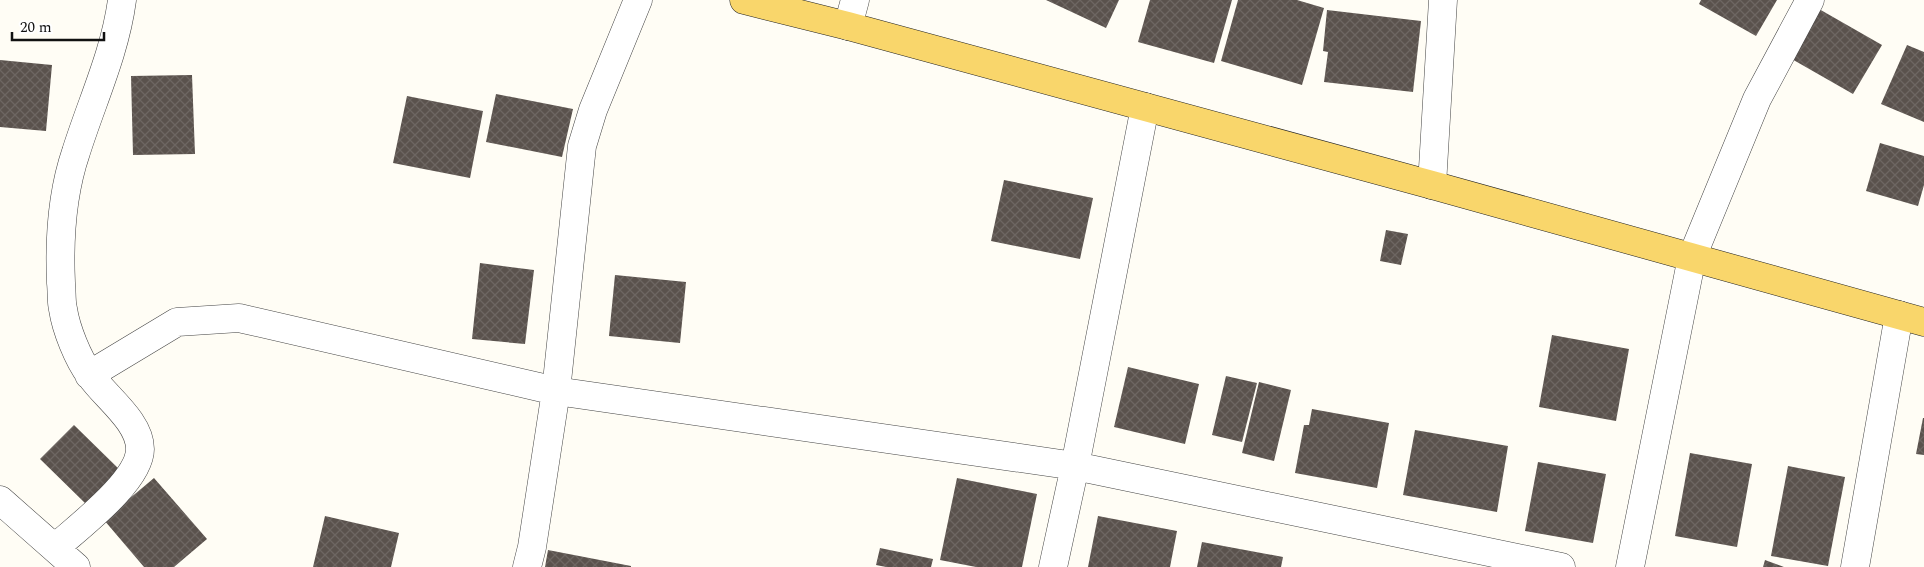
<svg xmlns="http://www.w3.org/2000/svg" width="1924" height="567" viewBox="0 0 1924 567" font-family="Spectral,serif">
	<defs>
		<pattern id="building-cross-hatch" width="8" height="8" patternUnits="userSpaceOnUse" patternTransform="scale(1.25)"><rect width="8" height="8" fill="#5a524d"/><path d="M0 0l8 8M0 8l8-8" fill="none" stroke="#6d6662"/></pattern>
	</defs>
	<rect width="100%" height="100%" fill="#fffdf5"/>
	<path fill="url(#building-cross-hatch)" d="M1046,0H1119L1106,28Z
		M1150,0H1232L1214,63L1138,42Z
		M1238,0H1297L1324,8L1302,85L1221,61Z
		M1701,0H1777L1756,36L1699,4Z
		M1819,9L1882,45L1853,94L1790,58Z
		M1327,10L1421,21L1413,92L1324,82L1328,52L1323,51Z
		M1907,45L1924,52V122L1881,104Z
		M0,60L52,65L46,131L0,127Z
		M192,75L195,154L133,155L131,76Z
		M496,94L573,109L562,157L486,142Z
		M407,96L483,111L470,178L393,163Z
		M1880,143L1924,156V185L1918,206L1866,191Z
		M1004,180L1093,198L1080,259L991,241Z
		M1386,230L1408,234L1401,265L1380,261Z
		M480,263L534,270L525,344L472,339Z
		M615,275L686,282L680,343L609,336Z
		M1552,335L1629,349L1616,421L1539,407Z
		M1128,367L1199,384L1185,444L1114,427Z
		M1226,376L1257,383L1242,442L1212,435Z
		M1259,382L1291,390L1274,461L1242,453Z
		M1312,409L1389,423L1377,488L1295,473L1304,425H1309Z
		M1923,418H1924V455L1916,454Z
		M74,425L120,470L86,504L40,459Z
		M1415,430L1508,446L1497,512L1403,495Z
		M1690,453L1752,464L1737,547L1675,536Z
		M1538,462L1606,474L1593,543L1525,531Z
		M1788,466L1845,477L1828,566L1771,556Z
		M154,478L207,539L174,567H144L104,520Z
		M957,478L1037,494L1022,567H976L940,560Z
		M325,516L399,533L391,567H313Z
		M1098,516L1177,531L1170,567H1088Z
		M1202,542L1283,557L1281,567H1197Z
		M880,548L933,559L931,567H886L876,565Z
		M548,550L631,566V567H545Z
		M1765,560L1784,567H1763Z"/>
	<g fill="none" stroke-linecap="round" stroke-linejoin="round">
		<defs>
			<path id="minor" d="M848,26L855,0
				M1432,185L1443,0
				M89,375L177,322L239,318L556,391L1075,466L1561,567
				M0,500L76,567
				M55,548C78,527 140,481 140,449C140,421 105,397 90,375C78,359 66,329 63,309C61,301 62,291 61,283C59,239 62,193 76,152C92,101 115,53 122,0
				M527,567L532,547L556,391L582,146L593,110L638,0
				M1053,567L1075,466L1145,107
				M1630,567L1692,257L1757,99L1810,0
				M1855,567L1899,315"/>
			<path id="major" d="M744,0L848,26L1432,185L1924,322"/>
		</defs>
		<use href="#minor" stroke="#444" stroke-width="29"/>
		<use href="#major" stroke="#222" stroke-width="29"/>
		<use href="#minor" stroke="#fff" stroke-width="28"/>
		<use href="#major" stroke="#f9d66b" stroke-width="28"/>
	</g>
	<path d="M12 32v8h92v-8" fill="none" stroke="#111111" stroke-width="2.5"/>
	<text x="20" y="32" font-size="15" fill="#111111" stroke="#ffffff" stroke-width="4" paint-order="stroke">20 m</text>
</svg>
